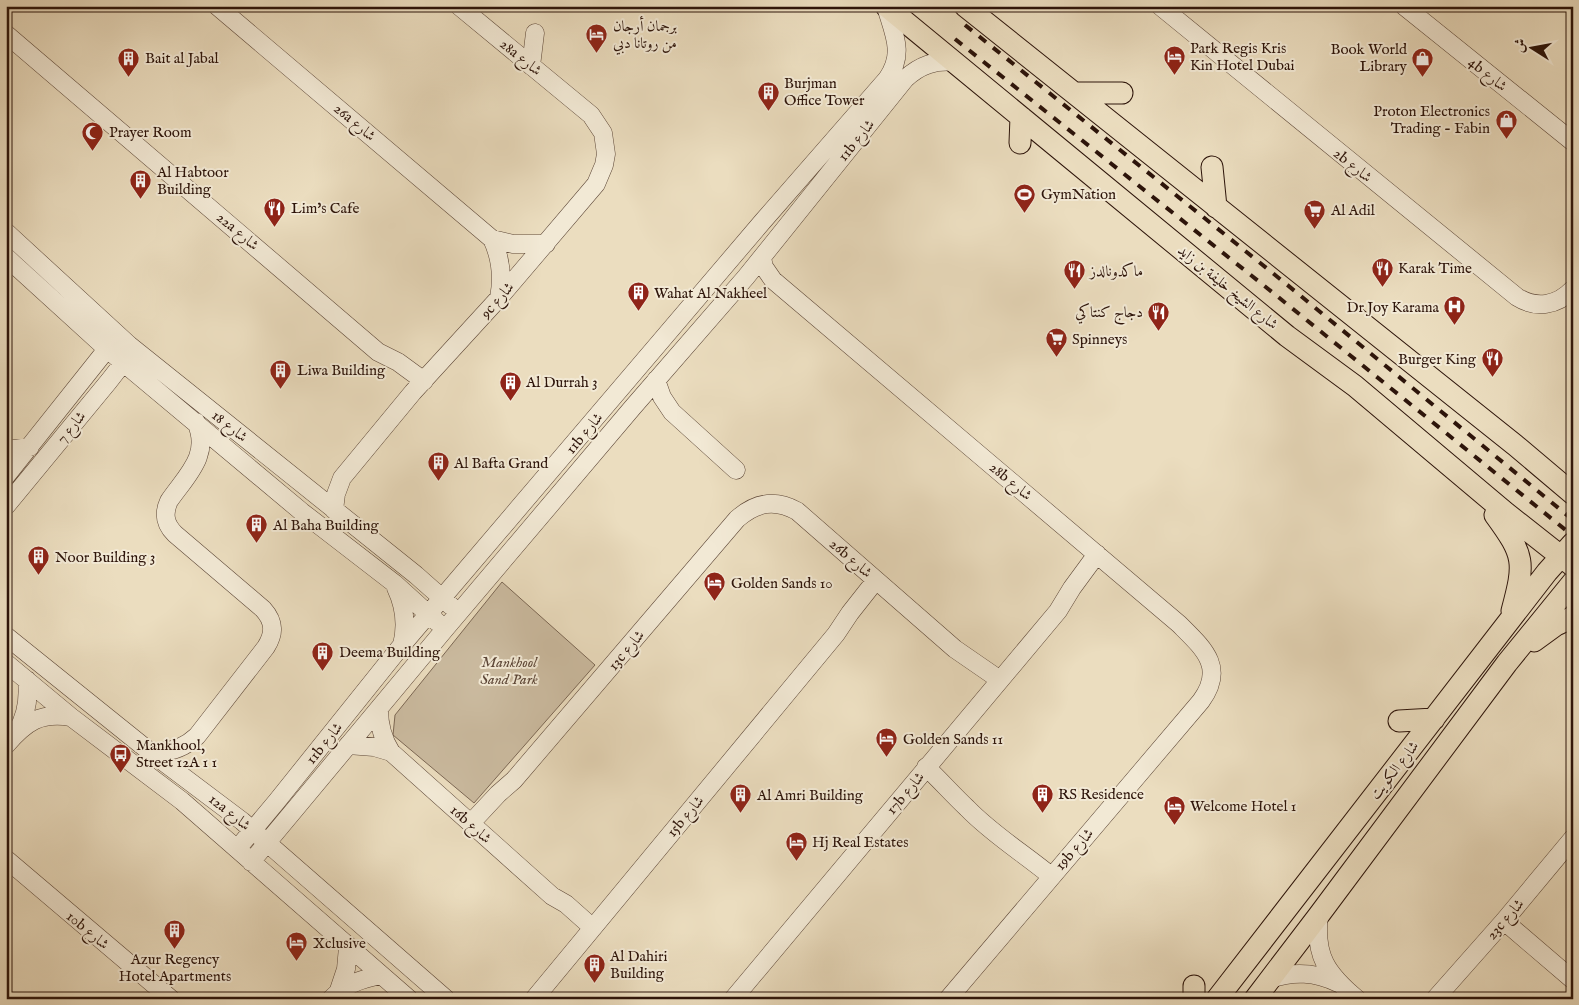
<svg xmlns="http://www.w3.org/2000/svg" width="1579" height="1005" viewBox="0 0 1579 1005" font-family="'IM FELL English',Amiri,serif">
	<rect width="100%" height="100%" fill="#ebddbf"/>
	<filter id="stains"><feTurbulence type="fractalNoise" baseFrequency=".004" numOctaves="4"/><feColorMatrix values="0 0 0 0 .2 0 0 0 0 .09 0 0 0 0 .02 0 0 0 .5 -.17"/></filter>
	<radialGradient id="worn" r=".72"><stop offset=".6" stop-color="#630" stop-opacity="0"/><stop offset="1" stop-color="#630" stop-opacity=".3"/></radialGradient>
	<path fill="#cbbba0" stroke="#7c6855" d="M502,582L595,665L474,803L393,735L395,715Z"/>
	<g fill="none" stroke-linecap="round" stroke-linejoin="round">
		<defs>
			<path id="minor" d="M217,6L492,239C501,258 503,277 499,298
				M1160,6L1517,297C1536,309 1557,306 1573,289
				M1404,6L1573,142
				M6,34L378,352L398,362L424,381
				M531,66L535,33
				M6,232L129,345L416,575L451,606
				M492,239L513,244H546
				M6,257L107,349L302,512L394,583L437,622
				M762,258L764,267L773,280L1179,624C1203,648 1226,667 1201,701L948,999
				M656,380L662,397L672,412L736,470
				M6,450L30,447
				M6,476L107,349L118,343
				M6,506L109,381L123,363L128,352
				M334,510L336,494L342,478L413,392L499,298L596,184L604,165L606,154L603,133L591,115L459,6
				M396,588C405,607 407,625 402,645
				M6,636L149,751L242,821L446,999
				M6,663L71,717L182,801L409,999
				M379,709C379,725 382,738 391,752L552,896L566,904L593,928
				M17,731C27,715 29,699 27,680
				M6,745C26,722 40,712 71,717
				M348,745L374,747L391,752
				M149,751C168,754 183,749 197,736L266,647C275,633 274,621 263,609L175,534C165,524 163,514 169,501C187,475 211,455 196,422
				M926,767C940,780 953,795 967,808C992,834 1023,853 1051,876
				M471,823L498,794L514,780L737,519C756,502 775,499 797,511L955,649L1000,680
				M237,849L277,801L402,645L763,221L887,79C905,54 894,34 886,7
				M6,859L171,999
				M251,862L445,629L633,407L746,277L905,79C920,65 935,60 955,62
				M1319,915C1314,956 1327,974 1357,999
				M1504,921L1573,980
				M1270,979C1294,971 1315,972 1338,983
				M339,990L346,969L348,947
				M331,999C345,984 362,979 381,975
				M534,999L836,634L850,613L876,580
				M733,999L1058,611L1072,588L1097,554
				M1435,999L1504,921L1573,838"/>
			<path id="major" d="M886,6L1287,336L1355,386L1506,513L1573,566
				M965,6L1515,445L1573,494
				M1074,93H1122
				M1020,143L1021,117
				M1212,167L1216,207
				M1495,515C1525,556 1525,562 1512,611
				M1534,641L1556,625L1573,617
				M1399,721L1434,719
				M1194,986V999
				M1217,999L1547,572L1573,543
				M1255,999L1319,915L1507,663L1573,582"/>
		</defs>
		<use href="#minor" stroke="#5c4637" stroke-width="19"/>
		<use href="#major" stroke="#2d140a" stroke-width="23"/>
		<use href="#minor" stroke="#f2e9d5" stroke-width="18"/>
		<use href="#major" stroke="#ebddbf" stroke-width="21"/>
		<path stroke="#2d140a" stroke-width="4" stroke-dasharray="9 9" stroke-linecap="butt" d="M965,25L1285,283L1573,520
			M955,39L1277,296L1573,536"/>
	</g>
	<defs>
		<symbol id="hotel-pin" viewBox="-11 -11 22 30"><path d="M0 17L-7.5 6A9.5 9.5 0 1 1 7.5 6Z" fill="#8f2418" stroke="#f2e9d5"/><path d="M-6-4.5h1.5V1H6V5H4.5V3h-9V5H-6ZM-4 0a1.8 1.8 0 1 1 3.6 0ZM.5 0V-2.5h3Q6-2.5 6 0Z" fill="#fff"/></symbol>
		<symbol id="building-pin" viewBox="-11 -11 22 30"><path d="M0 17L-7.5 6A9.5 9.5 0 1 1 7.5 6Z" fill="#8f2418" stroke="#f2e9d5"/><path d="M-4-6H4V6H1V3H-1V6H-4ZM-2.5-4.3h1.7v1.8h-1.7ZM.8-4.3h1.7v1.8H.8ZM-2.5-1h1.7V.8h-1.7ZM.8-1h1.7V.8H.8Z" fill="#fff"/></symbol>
		<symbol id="shop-pin" viewBox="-11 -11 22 30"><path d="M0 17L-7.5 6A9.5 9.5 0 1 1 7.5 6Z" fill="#8f2418" stroke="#f2e9d5"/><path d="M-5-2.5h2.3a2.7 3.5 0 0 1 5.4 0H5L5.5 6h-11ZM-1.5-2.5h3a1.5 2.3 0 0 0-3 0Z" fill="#fff"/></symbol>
		<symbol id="mosque-pin" viewBox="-11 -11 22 30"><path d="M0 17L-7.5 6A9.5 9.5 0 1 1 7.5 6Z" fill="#8f2418" stroke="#f2e9d5"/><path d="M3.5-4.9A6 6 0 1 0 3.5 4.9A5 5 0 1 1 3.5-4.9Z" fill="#fff"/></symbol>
		<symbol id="stadium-pin" viewBox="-11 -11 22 30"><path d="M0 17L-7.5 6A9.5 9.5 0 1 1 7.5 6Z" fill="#8f2418" stroke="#f2e9d5"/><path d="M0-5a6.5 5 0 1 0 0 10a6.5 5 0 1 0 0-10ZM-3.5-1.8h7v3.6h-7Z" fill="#fff"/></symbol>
		<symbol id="restaurant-pin" viewBox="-11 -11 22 30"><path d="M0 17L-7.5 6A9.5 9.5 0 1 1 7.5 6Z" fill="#8f2418" stroke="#f2e9d5"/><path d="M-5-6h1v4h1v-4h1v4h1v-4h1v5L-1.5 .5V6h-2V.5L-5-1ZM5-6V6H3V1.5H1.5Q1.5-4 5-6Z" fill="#fff"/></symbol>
		<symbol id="supermarket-pin" viewBox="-11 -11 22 30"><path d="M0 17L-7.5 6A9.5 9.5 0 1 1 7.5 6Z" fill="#8f2418" stroke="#f2e9d5"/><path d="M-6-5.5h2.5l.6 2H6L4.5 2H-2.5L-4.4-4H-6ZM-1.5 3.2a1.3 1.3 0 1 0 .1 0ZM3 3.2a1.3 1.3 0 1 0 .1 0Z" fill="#fff"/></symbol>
		<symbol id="hospital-pin" viewBox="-11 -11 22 30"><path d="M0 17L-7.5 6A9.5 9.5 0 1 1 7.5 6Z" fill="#8f2418" stroke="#f2e9d5"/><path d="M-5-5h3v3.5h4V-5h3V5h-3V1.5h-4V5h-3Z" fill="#fff"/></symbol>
		<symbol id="bus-pin" viewBox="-11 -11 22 30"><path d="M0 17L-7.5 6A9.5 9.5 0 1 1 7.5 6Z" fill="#8f2418" stroke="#f2e9d5"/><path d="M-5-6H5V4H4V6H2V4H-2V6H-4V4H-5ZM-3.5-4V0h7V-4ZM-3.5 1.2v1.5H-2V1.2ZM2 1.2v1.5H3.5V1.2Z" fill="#fff"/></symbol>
	</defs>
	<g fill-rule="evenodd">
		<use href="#hotel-pin" x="584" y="22" width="25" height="34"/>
		<use href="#hotel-pin" x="1162" y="44" width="25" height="34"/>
		<use href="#building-pin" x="116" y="46" width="25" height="34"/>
		<use href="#shop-pin" x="1410" y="46" width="25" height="34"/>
		<use href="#building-pin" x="756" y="80" width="25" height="34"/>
		<use href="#shop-pin" x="1494" y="108" width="25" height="34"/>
		<use href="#mosque-pin" x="80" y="120" width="25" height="34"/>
		<use href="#building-pin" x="128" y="168" width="25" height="34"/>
		<use href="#stadium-pin" x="1012" y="182" width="25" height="34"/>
		<use href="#restaurant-pin" x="262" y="196" width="25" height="34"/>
		<use href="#supermarket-pin" x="1302" y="198" width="25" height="34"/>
		<use href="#restaurant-pin" x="1370" y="256" width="25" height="34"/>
		<use href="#restaurant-pin" x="1062" y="258" width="25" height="34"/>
		<use href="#building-pin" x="626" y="280" width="25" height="34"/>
		<use href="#hospital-pin" x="1442" y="294" width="25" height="34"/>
		<use href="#restaurant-pin" x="1146" y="300" width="25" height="34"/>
		<use href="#supermarket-pin" x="1044" y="326" width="25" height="34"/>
		<use href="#restaurant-pin" x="1480" y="346" width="25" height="34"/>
		<use href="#building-pin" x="268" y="358" width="25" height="34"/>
		<use href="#building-pin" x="498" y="370" width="25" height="34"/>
		<use href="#building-pin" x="426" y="450" width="25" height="34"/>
		<use href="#building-pin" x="244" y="512" width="25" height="34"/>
		<use href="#building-pin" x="26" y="544" width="25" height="34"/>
		<use href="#hotel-pin" x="702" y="570" width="25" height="34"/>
		<use href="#building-pin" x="310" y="640" width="25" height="34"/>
		<use href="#hotel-pin" x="874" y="726" width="25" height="34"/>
		<use href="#bus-pin" x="108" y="742" width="25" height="34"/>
		<use href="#building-pin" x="1030" y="782" width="25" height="34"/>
		<use href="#building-pin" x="728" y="782" width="25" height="34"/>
		<use href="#hotel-pin" x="1162" y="794" width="25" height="34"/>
		<use href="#hotel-pin" x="784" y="830" width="25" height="34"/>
		<use href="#building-pin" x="162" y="918" width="25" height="34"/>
		<use href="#hotel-pin" x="284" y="930" width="25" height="34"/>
		<use href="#building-pin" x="582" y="952" width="25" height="34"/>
	</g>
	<g text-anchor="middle" stroke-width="4" stroke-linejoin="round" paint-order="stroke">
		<g font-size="15" fill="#2d140a" stroke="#f2e9d5" text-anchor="start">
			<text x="613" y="31">برجمان أرجان<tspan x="613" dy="17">من روتانا دبي</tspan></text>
			<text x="1190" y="53">Park Regis Kris<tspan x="1190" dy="17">Kin Hotel Dubai</tspan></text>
			<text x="1407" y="54" text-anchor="end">Book World<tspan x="1407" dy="17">Library</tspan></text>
			<text x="145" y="63">Bait al Jabal</text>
			<text x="784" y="88">Burjman<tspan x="784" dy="17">Office Tower</tspan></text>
			<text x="1490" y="116" text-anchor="end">Proton Electronics<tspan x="1490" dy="17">Trading - Fabin</tspan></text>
			<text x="109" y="137">Prayer Room</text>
			<text x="157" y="177">Al Habtoor<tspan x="157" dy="17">Building</tspan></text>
			<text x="1041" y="199">GymNation</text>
			<text x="291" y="213">Lim's Cafe</text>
			<text x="1331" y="215">Al Adil</text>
			<text x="1398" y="273">Karak Time</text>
			<text x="1090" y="276">ماكدونالدز</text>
			<text x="654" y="298">Wahat Al Nakheel</text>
			<text x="1439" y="312" text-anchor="end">Dr Joy Karama</text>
			<text x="1143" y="317" text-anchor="end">دجاج كنتاكي</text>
			<text x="1072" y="344">Spinneys</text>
			<text x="1476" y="364" text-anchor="end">Burger King</text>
			<text x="297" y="375">Liwa Building</text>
			<text x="526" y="387">Al Durrah 3</text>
			<text x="454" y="468">Al Bafta Grand</text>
			<text x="273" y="530">Al Baha Building</text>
			<text x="55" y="562">Noor Building 3</text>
			<text x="731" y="588">Golden Sands 10</text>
			<text x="339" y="657">Deema Building</text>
			<text x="903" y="744">Golden Sands 11</text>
			<text x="136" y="750">Mankhool,<tspan x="136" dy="17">Street 12A 1 1</tspan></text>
			<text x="1058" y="799">RS Residence</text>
			<text x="757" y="800">Al Amri Building</text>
			<text x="1190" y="811">Welcome Hotel 1</text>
			<text x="812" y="847">Hj Real Estates</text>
			<text x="313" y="948">Xclusive</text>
			<text x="610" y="961">Al Dahiri<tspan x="610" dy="17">Building</tspan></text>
			<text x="175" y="964" text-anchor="middle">Azur Regency<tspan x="175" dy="17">Hotel Apartments</tspan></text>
		</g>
		<g font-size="15" fill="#2d140a" stroke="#f2e9d5">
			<text transform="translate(521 57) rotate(39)" y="5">28a شارع</text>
			<text transform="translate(1488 74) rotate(39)" y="5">4b شارع</text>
			<text transform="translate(355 122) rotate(40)" y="5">26a شارع</text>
			<text transform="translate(856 140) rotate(-51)" y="5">11b شارع</text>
			<text transform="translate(1353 165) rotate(39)" y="5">2b شارع</text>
			<text transform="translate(238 231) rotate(40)" y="5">22a شارع</text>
			<text transform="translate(1228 287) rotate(39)" y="5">شارع الشيخ خليفة بن زايد</text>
			<text transform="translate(497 300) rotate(-49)" y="5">9c شارع</text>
			<text transform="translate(230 426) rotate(39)" y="5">شارع 18</text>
			<text transform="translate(71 427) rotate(-51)" y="5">شارع 7</text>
			<text transform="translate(584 433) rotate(-50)" y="5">11b شارع</text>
			<text transform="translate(1011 481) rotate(40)" y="5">28b شارع</text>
			<text transform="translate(851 558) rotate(41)" y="5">26b شارع</text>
			<text transform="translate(626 650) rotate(-50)" y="5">13c شارع</text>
			<text transform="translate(324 743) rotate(-51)" y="5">11b شارع</text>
			<text transform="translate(1394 770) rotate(-52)" y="5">شارع الكويت</text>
			<text transform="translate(905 793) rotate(-50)" y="5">17b شارع</text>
			<text transform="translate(230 812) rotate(39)" y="5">12a شارع</text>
			<text transform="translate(685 816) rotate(-50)" y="5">15b شارع</text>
			<text transform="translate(471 824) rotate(42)" y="5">16b شارع</text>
			<text transform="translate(1074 849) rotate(-49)" y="5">19b شارع</text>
			<text transform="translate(1505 919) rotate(-49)" y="5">23c شارع</text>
			<text transform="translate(88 930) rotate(40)" y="5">10b شارع</text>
		</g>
		<g font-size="15" font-style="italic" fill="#5c4637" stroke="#f2e9d5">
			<text x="509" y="667">Mankhool<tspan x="509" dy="17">Sand Park</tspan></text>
		</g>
	</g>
	<rect width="1579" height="1005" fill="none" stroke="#ebddbf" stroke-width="25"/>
	<rect x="8" y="8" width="1564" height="990" fill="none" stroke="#2d140a" stroke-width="2.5"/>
	<rect x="12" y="12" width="1554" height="980" fill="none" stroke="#2d140a"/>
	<g transform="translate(1532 48) rotate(281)" stroke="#f2e9d5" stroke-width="4" paint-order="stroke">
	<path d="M0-4L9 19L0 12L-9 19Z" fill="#2d140a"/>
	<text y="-8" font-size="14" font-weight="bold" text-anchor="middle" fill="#2d140a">ش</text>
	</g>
	<rect width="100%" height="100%" filter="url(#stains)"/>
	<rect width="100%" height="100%" fill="url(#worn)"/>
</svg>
